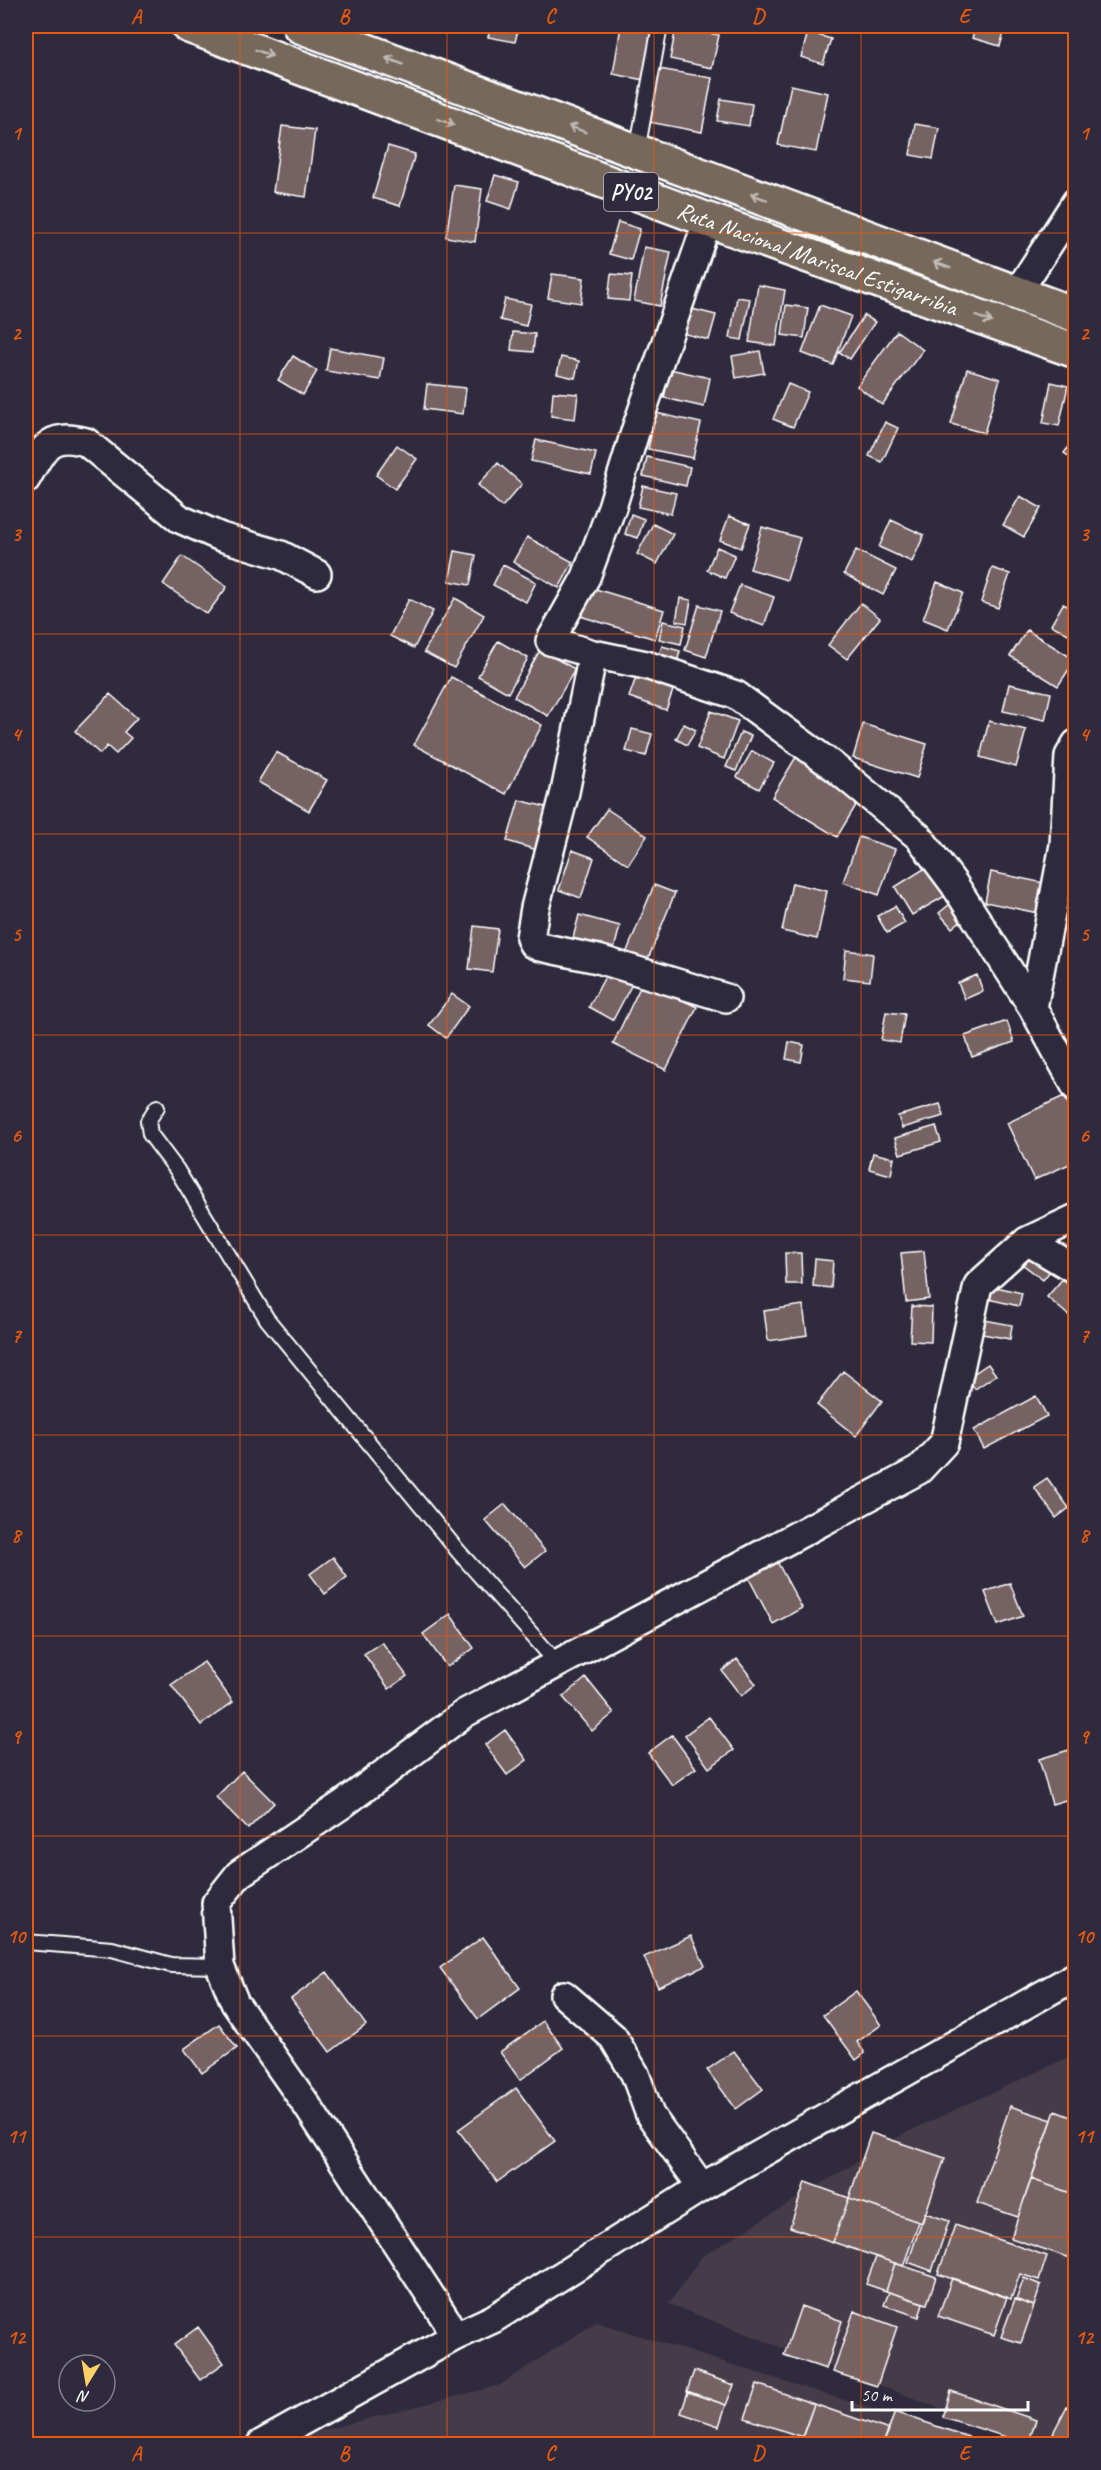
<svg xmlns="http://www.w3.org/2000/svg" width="1101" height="2470" viewBox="0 0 1101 2470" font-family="Caveat,sans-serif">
	<rect width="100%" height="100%" fill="#2f2a3d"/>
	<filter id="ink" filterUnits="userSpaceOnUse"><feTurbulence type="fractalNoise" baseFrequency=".0167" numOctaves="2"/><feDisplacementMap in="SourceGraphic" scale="12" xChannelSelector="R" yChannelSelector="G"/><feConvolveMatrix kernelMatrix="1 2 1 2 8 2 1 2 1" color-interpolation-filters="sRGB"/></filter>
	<g filter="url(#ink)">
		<path fill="#453b49" d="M1075,2054V2444H1032L669,2304L701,2257L903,2134Z
			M596,2322L984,2444H269L500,2385Z"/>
		<path fill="#776264" stroke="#fff" stroke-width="1.5" d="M491,26H519L515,42L488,37Z
			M621,26H654L644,80L613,74Z
			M976,26H1006L1000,46L972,38Z
			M676,27L719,35L712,68L670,59Z
			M808,32L831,39L823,64L801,57Z
			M659,69L712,78L702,132L649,122Z
			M791,85L828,93L816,152L778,145Z
			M721,99L752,104L749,126L717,121Z
			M915,124L939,128L933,159L910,155Z
			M282,126L315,130L306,197L273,192Z
			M388,146L415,154L400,206L373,198Z
			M495,175L519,182L511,209L487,201Z
			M454,185L482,189L475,242L446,237Z
			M618,222L640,229L631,260L609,254Z
			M644,247L671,252L660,306L634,301Z
			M552,274L584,278L581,303L548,298Z
			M611,274L632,276L629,301L608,299Z
			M758,285L785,290L776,346L749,342Z
			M737,297L750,299L742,340L730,338Z
			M505,299L531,304L526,326L500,320Z
			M786,305L808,308L804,338L782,335Z
			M820,305L851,316L833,365L802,353Z
			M684,307L716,315L709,340L678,332Z
			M864,315L875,322L850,359L839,353Z
			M897,331L923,350L882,405L857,386Z
			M513,332L535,334L533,352L511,350Z
			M330,348L384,358L380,380L326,371Z
			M760,351L764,373L736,378L732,356Z
			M293,356L317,371L303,395L278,380Z
			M561,357L579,361L575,378L557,374Z
			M670,369L710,378L704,407L664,398Z
			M967,369L1000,379L984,433L951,424Z
			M1051,382L1068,386L1059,426L1043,423Z
			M427,384L466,388L463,414L424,409Z
			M788,384L808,392L793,427L773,419Z
			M553,392L578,394L575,419L551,416Z
			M656,413L701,423L693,458L648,449Z
			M885,422L898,428L882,462L869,456Z
			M1076,437V461L1064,453Z
			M536,440L596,453L591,474L531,461Z
			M397,445L417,459L395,489L376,475Z
			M647,457L690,467L686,486L643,476Z
			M498,463L522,484L502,507L478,485Z
			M643,486L676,493L671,514L638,507Z
			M1020,496L1041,508L1024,537L1003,525Z
			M631,514L644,519L638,538L625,534Z
			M729,516L750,524L741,548L720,540Z
			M891,520L924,535L912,562L879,547Z
			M653,524L673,534L657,564L637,554Z
			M762,527L800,538L787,580L750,569Z
			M527,537L573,562L559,588L513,562Z
			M717,547L735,555L725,578L707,570Z
			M856,550L896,570L883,595L844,574Z
			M455,551L476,555L470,585L449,581Z
			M182,556L227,587L207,614L163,584Z
			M503,565L536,582L526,602L493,585Z
			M992,568L1010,574L998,608L981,602Z
			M937,582L963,593L948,629L923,619Z
			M740,585L774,597L764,626L729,613Z
			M589,587L664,610L655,639L580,616Z
			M455,598L484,615L454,668L424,652Z
			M680,598L691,600L687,623L676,621Z
			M409,599L433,611L414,648L390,636Z
			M861,603L880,618L847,659L828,645Z
			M1063,604L1076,610V638L1051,625Z
			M699,605L720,611L706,657L685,650Z
			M663,621L685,626L681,644L659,639Z
			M1027,630L1075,660L1058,686L1010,656Z
			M498,641L528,658L508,693L478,676Z
			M662,646L680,651L676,667L657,661Z
			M540,650L575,669L548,716L514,697Z
			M639,669L676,682L666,710L629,697Z
			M451,677L542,725L506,794L414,745Z
			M1009,684L1051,693L1045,720L1003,711Z
			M110,694L137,718L124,732L131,738L116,754L107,746L100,754L75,731Z
			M711,711L738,721L724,759L697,748Z
			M989,721L1026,730L1016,767L980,757Z
			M684,724L696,730L687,745L676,739Z
			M863,724L927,744L917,778L853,758Z
			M632,729L652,734L646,756L626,751Z
			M741,732L751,736L736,771L726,767Z
			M752,751L774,763L759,789L737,777Z
			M276,752L327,780L309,811L258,782Z
			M796,757L861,797L837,837L772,797Z
			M519,800L550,808L537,850L507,841Z
			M607,809L647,836L628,865L587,837Z
			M859,837L895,849L879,895L843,882Z
			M572,850L594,858L581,898L559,890Z
			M927,867L945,896L912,915L895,887Z
			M991,872L1044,883L1038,913L985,902Z
			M792,883L827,891L817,939L782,931Z
			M654,885L675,893L646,964L625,956Z
			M956,899L969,914L952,928L939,913Z
			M895,906L905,923L887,933L877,916Z
			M579,915L620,926L613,953L572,942Z
			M474,926L498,929L492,972L469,969Z
			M846,950L873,954L870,981L843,978Z
			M609,969L633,982L613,1020L589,1007Z
			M977,975L983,991L965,999L958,983Z
			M643,981L697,1007L666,1070L613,1044Z
			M452,994L469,1006L446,1038L429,1025Z
			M886,1012L905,1014L900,1043L881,1040Z
			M1007,1021L1014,1042L972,1057L965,1036Z
			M789,1042L804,1045L801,1062L786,1059Z
			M1064,1096L1076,1120V1161L1034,1180L1007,1123Z
			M940,1104L944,1116L902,1128L898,1116Z
			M936,1126L941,1142L900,1154L895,1138Z
			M873,1153L894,1158L891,1175L869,1169Z
			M924,1251L929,1299L906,1302L901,1253Z
			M785,1253H801L802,1284H786Z
			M1029,1253L1051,1270L1043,1280L1021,1263Z
			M815,1259L833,1261L831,1288L813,1286Z
			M1065,1276L1076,1285V1306L1068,1315L1047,1297Z
			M992,1286L1022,1293L1019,1306L988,1299Z
			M803,1305L807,1335L768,1341L764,1311Z
			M912,1306L932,1307L931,1342L910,1341Z
			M979,1319L1012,1325L1010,1339L977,1333Z
			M988,1364L996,1375L975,1389L967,1378Z
			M843,1371L882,1401L856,1436L817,1405Z
			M1036,1396L1047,1416L984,1449L974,1430Z
			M1047,1478L1069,1508L1056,1518L1034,1487Z
			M505,1504L545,1551L525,1567L485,1520Z
			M774,1556L802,1608L773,1624L745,1571Z
			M333,1557L347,1577L325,1594L310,1574Z
			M1010,1583L1023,1616L998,1625L985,1592Z
			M450,1614L474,1648L447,1667L423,1634Z
			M382,1642L407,1676L389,1689L364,1654Z
			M737,1659L756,1684L741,1696L722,1671Z
			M204,1662L233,1702L201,1725L171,1685Z
			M586,1678L614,1713L592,1731L563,1697Z
			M709,1717L734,1750L709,1768L685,1735Z
			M505,1730L527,1760L507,1775L485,1745Z
			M672,1735L696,1768L672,1785L648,1753Z
			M1069,1750L1076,1771V1797L1052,1804L1039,1759Z
			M242,1771L274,1803L248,1829L216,1797Z
			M691,1936L705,1966L658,1987L644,1957Z
			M483,1937L520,1988L478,2019L440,1968Z
			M327,1972L366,2025L330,2052L291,1999Z
			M856,1991L881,2025L857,2042L865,2053L856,2060L823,2015Z
			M543,2021L563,2048L520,2080L500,2052Z
			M219,2024L237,2048L202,2073L184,2049Z
			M734,2051L763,2089L736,2109L707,2070Z
			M516,2088L555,2141L497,2182L458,2130Z
			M1010,2106L1052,2120L1018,2217L977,2203Z
			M1055,2111L1076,2119V2195L1031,2179Z
			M871,2133L945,2158L922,2223L849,2198Z
			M1031,2179L1076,2195V2260L1011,2238Z
			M805,2182L849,2198L833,2242L790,2227Z
			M849,2198L919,2222L903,2266L833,2242Z
			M925,2213L949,2221L932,2271L908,2262Z
			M955,2225L1047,2256L1039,2280L1020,2274L1011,2299L938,2274Z
			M876,2257L895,2263L886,2291L866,2284Z
			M895,2263L936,2277L927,2304L886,2291Z
			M952,2278L1007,2297L994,2335L938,2316Z
			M1024,2278L1041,2285L1034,2306L1016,2300Z
			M889,2292L923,2303L919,2317L884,2305Z
			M1015,2299L1034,2306L1021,2343L1001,2337Z
			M801,2306L842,2321L826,2369L784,2355Z
			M854,2311L897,2327L877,2386L833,2372Z
			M198,2327L224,2363L200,2380L174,2345Z
			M694,2371L734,2385L726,2405L687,2391Z
			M757,2384L814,2404L802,2437L745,2418Z
			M951,2391L1036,2420L1028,2444L943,2417Z
			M688,2392L726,2405L719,2426L681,2413Z
			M814,2404L889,2430L883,2444H800Z
			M1067,2406L1076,2411V2444H1065L1051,2437Z
			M895,2412L989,2444H883Z"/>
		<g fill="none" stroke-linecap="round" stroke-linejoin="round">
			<defs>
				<path id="lane" d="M637,151L660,26
					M157,1107L148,1121L150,1134L177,1170L267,1319L458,1551L557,1663
					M26,1942L112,1949L171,1965L220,1966"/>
				<path id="street" d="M708,220L636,429L612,507L586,577L550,641L593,654L646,665L736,695L833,766L919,837L954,884L1033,1008L1076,1087
					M1017,293L1076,202
					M26,479C43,450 47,431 86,442L180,519L221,537L281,555L317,574
					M593,654L565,792L535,908L530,938L533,944L540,947L598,959L726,998
					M1033,1008L1064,845L1069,756L1076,744
					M1027,1241L1076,1218
					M564,1995L613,2037L635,2074L650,2115L702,2187
					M454,2337L445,2318L306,2104L235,2003L220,1966L216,1903L239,1874L343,1804L465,1713L919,1470L944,1443L978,1285L1027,1241L1076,1270
					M261,2444L454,2337L493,2319L702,2187L1076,1976"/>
				<g id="highway">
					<path id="s1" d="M189,26L708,220L1076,351"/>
					<path d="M300,26L1076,315"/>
				</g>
			</defs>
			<use href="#lane" stroke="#fff" stroke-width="18"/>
			<use href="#street" stroke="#fff" stroke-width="32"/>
			<use href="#highway" stroke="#fff" stroke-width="38"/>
			<use href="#lane" stroke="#2f2a3d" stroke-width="14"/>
			<use href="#street" stroke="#2f2a3d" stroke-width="27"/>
			<use href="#highway" stroke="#76695c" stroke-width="33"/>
		</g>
		<defs><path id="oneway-shaft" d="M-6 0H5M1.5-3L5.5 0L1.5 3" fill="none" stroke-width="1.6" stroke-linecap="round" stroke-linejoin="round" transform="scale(1.5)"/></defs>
		<g stroke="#c1bcb6">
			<use href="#oneway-shaft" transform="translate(264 53) rotate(21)"/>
			<use href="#oneway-shaft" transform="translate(394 61) rotate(-159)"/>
			<use href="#oneway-shaft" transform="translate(446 122) rotate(21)"/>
			<use href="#oneway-shaft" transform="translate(577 129) rotate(-159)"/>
			<use href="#oneway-shaft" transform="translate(759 197) rotate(-160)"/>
			<use href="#oneway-shaft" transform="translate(942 265) rotate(-160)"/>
			<use href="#oneway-shaft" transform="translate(984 319) rotate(20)"/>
		</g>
	</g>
	<path fill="none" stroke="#e8590c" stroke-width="1.5" stroke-opacity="0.55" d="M240,26V2444M447,26V2444M654,26V2444M861,26V2444M26,233H1076M26,434H1076M26,634H1076M26,834H1076M26,1035H1076M26,1235H1076M26,1435H1076M26,1636H1076M26,1836H1076M26,2036H1076M26,2237H1076"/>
	<g text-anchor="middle" stroke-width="4.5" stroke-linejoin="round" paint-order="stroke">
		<rect fill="#2f2a3d" stroke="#c1bfc5" stroke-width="1.5" x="604" y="173" width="54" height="38" rx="4.5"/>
		<g font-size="22" font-weight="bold" fill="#fff">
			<text x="631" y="200">PY02</text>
		</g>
		<g font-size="24" fill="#fff" stroke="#2f2a3d">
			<text dy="8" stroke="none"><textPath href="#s1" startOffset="670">Ruta Nacional Mariscal Estigarribia</textPath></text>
		</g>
	</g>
	<rect width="1101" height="2470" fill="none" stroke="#2f2a3d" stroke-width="66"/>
	<g transform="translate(87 2383) rotate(191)"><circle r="28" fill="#2f2a3d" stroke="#827f8b" stroke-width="1.5"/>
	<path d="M0-4.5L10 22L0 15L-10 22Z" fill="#ffd166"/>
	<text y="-9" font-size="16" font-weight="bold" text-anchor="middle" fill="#ffffff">N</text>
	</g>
	<path d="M852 2401v9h176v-9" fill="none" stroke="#ffffff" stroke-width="3"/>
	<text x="861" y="2401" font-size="18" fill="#ffffff" stroke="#2f2a3d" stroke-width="4.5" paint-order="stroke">50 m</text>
	<rect x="33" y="33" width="1035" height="2404" fill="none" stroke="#e8590c" stroke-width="2"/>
	<g font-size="20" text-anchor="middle" font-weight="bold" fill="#e8590c">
		<text x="136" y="23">A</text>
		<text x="344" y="23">B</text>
		<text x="550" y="23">C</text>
		<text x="758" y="23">D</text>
		<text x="964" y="23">E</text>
		<text x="16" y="140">1</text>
		<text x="1084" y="140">1</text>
		<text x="16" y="340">2</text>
		<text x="1084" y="340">2</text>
		<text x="16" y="541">3</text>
		<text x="1084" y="541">3</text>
		<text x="16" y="741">4</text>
		<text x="1084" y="741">4</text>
		<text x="16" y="941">5</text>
		<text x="1084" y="941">5</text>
		<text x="16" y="1142">6</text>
		<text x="1084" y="1142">6</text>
		<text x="16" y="1342">7</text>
		<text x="1084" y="1342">7</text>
		<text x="16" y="1542">8</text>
		<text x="1084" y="1542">8</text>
		<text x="16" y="1743">9</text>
		<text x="1084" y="1743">9</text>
		<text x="16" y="1943">10</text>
		<text x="1084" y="1943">10</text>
		<text x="16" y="2143">11</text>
		<text x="1084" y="2143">11</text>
		<text x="16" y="2344">12</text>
		<text x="1084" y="2344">12</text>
		<text x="136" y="2460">A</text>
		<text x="344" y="2460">B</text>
		<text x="550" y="2460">C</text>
		<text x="758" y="2460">D</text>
		<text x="964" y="2460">E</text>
	</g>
</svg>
